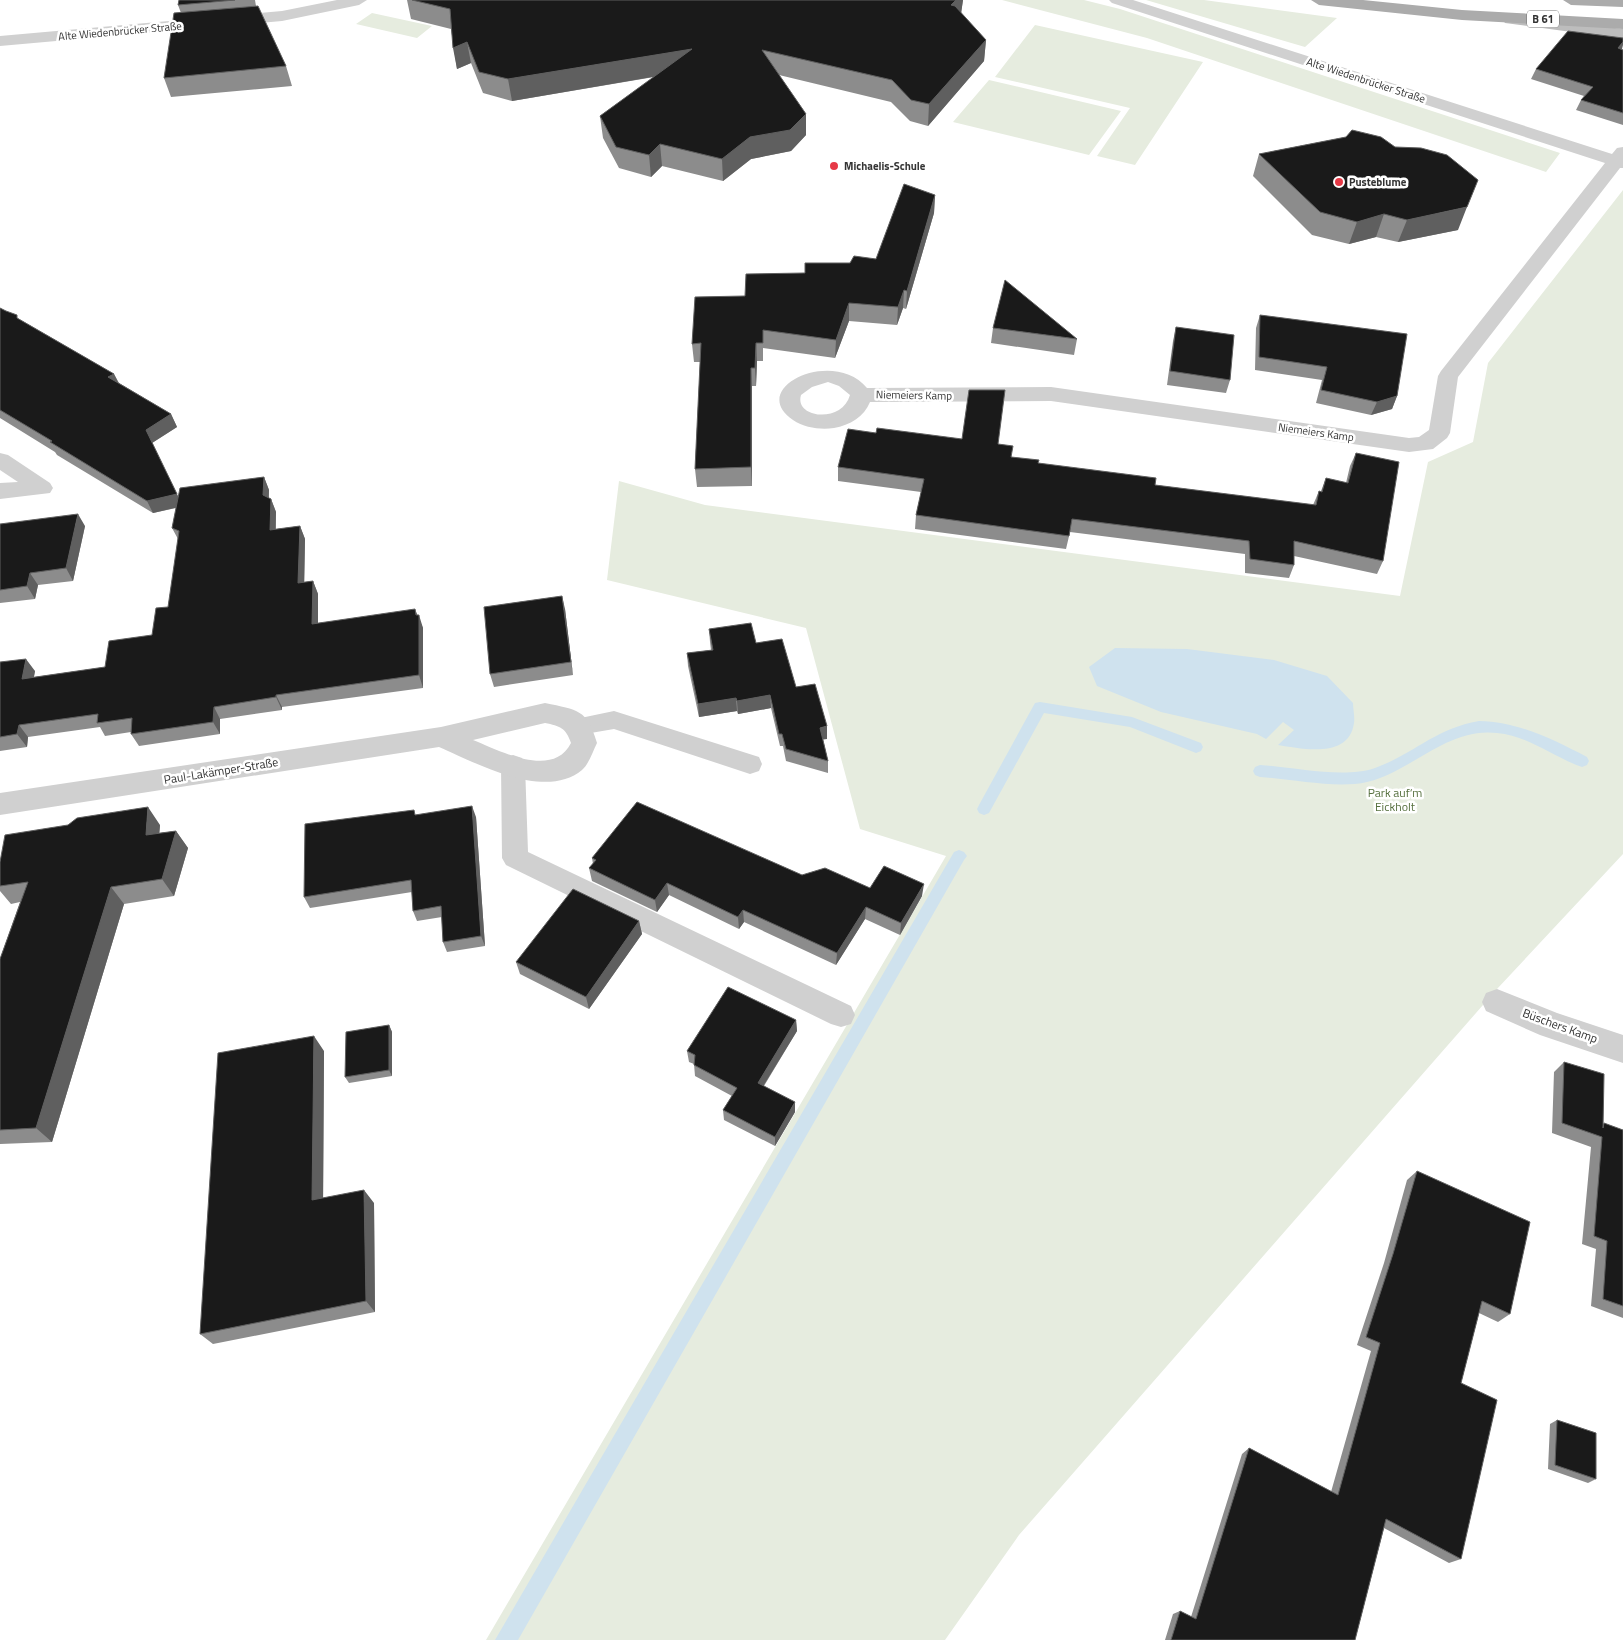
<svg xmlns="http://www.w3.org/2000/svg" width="1623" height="1640" viewBox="0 0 1623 1640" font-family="'Titillium Web',sans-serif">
	<rect width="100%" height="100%" fill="#fff"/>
	<path fill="#e6ecdf" d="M1002,0H1084L1120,9L1560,153L1546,172L1147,38Z
		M1146,0H1204L1337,18L1305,47Z
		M372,13L432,26L417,38L356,24Z
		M1035,25L1203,62L1135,165L1097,156L1130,108L995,77Z
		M989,80L1121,111L1089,155L953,122Z
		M1623,190V854L1497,989L1019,1535L945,1640H486L946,856L860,829L806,628L607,580L619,481L705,505L1400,596L1428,462L1473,442L1488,363Z"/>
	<path fill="#cfe2ee" d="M1115,648L1187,649L1274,660L1327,676L1353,703C1353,709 1355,717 1354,723C1349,759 1303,749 1278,745L1294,730L1283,722L1266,739L1257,734L1161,712L1097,686L1089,667Z"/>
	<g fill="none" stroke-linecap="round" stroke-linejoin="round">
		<path fill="#cfe2ee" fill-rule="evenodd" d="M1040,702L1132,717L1201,743L1203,747L1201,751L1196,753L1130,727L1044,713L989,813L984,815L979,813L977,809L979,805L1035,703Z
			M1479,721C1519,722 1552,739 1587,757L1589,761L1587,765L1582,767C1553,757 1529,736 1497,733C1447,727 1413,771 1367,782C1337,789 1292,779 1260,777L1255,775L1253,771L1255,767L1260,765C1294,767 1343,779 1375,768C1414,754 1434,729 1479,721Z
			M959,850L964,852L967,856L964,860L518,1640H495L954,852Z"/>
		<path fill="#d0d0d0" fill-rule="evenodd" d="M614,711L759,757L762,764L759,771L750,774L614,729L579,735L571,732L567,726L571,720Z
			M513,755L522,758L525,765L528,852L851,1006L855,1015L851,1024L841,1027L831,1024L506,865L502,858L501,765L504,758Z"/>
		<path fill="#d0d0d0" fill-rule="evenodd" d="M337,0H367L359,5L282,21L0,46V36L282,11Z
			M1109,0H1133L1612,154L1617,148L1623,147V168H1620L1458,377L1450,433L1447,438L1433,449L1409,452L1051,401L870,402C864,417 850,425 834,428C821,430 805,428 793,420C746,388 833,347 867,388L1051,387L1409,438L1419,437L1429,430L1438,376L1441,371L1605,163L1112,3ZM828,382L839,386L850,395C842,424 794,418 801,395L812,387Z
			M0,453L8,455L50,483L53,488L50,493L0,499V483L18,482L0,470Z
			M545,703C578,710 587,709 597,743C593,751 589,764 582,770C545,801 476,763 439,747L0,815V793L441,727ZM545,723C560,726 566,728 571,743C553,779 500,751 473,740Z
			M1497,989L1557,1013L1623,1035V1063L1540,1035L1486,1011L1482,1002L1486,993Z"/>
		<path fill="#bdbdbd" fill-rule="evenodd" d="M1511,15L1623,29V39L1505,23L1503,20Z"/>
		<path fill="#ababab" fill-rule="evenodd" d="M1311,0H1363L1462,10L1623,19V29L1462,20L1319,5Z
			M1563,0H1623V7L1571,5Z"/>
	</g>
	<path fill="#8c8c8c" d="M179,0H255L256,6L286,66L292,86L171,97L164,78L181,13L178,5Z
		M407,0H963L961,13L986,40L984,61L928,126L910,121L891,102L779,75L806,135L791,151L751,159L723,181L662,166L651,177L619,168L603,138L600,116L654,77L512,101L483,93L471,63L457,69L451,29L411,19Z
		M1621,49L1623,50V125L1576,110L1581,100L1584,96L1531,79L1536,69Z
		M1346,137L1458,230L1398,242L1376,237L1349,244L1312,235L1253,176L1259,154Z
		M935,195L934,213L906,309L903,308L897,325L849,321L835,358L763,348V361H757L756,386H752V486L697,487L695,469L700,362H694L692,344L745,296L805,273L850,263L876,259Z
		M0,308L114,374L119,383L171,414L177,427L152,443L178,497L264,477L269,490V498L271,499L276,512V529L300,526L305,539L304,583L313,581L318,594V623L417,615L423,628V688L282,707V710L220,719V734L139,746L131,734V732L105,736L100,727L28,737L27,747L0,751V662L35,671L34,677L105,667L152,635L168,607L178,539L172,528L176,508L153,513L57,455L55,452L0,418Z
		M1260,315L1397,396L1392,409L1371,415L1316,403L1322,380L1255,370L1256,328Z
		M1176,327L1230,380L1226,393L1167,385L1173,341Z
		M993,328L1077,339L1074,355L991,343Z
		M876,433L998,444L1012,457L1038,463L1155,485L1313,505L1319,491H1321L1326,478L1346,483L1350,466L1356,453L1383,561L1377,574L1294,556V565L1289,578L1245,573V554L1070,532L1066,549L915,529L916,515L921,492L838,481V467Z
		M0,524L85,526L73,581L38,585L35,599L0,603Z
		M565,609L573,675L494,687L490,674Z
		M709,629L756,643L796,687L827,739H823L828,761V773L786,761L783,746H780L771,708L738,714L737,711L699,717L688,666L687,653L711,650L710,642Z
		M416,815L476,817L485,946L447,952L443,942L442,917L417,921L413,911L412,892L310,908L304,897Z
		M160,825L159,833L176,831L188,848L174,896L124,904L52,1142L0,1144V959L20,902L11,904L0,891V862Z
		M592,858L802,875L870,888L922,896L900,935L865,919L836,965L744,922L739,929L669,895L657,912L592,881L589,868L593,864Z
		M639,921L642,934L589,1009L520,974L516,962Z
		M796,1020L797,1031L764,1086L795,1112L775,1146L724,1120L723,1110L732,1096L695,1076L694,1064L689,1062L687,1051Z
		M389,1025L392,1032V1076L349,1083L345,1077Z
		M324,1051L323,1198L374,1203L375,1312L213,1344L200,1334Z
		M1564,1062L1603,1124L1623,1130V1318L1591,1306L1596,1249L1582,1244L1591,1147L1552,1133L1554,1072Z
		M1417,1171L1510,1314L1498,1322L1479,1313L1461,1383V1559L1449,1563L1384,1528L1355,1640H1165L1173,1614L1180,1611L1191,1617L1242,1454L1249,1448L1331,1492L1371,1351L1357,1345L1384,1263L1407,1180Z
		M1557,1420L1596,1479L1588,1483L1548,1469L1550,1424Z"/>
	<path fill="#5f5f5f" d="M956,0H963L961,14L951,5Z
		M986,40L984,61L928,126L929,104Z
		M467,42L471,63L457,69L453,48Z
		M1623,42V45L1622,49L1613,58L1618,48Z
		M692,49L693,70L512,101L508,79Z
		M806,114V135L791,151L751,159L723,181L722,159L750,137Z
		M660,144L662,166L651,177L649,155Z
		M935,195L934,213L906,309L907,291Z
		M1467,207L1458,230L1398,242L1407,220Z
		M1384,214L1376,237L1349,244L1357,222Z
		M904,290L903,308L897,325L898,307Z
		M849,303V321L835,358L836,340Z
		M756,343L757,361L756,386L755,368Z
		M751,368L752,386V486L751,467Z
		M114,374L120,386L108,377Z
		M1397,396L1392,409L1371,415L1377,402Z
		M171,414L177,427L152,443L146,430Z
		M264,477L269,490L268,508L263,495Z
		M177,494L183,506L153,513L147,501Z
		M271,499L276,512L275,543L270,530Z
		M78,514L85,526L73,581L66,568Z
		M300,526L305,539L304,596L298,583Z
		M30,573L38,585L35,599L27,586Z
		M313,581L318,594V637L312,624Z
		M562,596L565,609L573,675L571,662Z
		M415,609L419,619V615L423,628V688L419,675Z
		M26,659L35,671L31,691L22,679Z
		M276,695L282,707V710L276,697Z
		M770,695L771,708L738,714L737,701Z
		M736,698L737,711L699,717L698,704Z
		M214,707L220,719V734L213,722Z
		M19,725L28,737L27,747L17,734Z
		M827,726V739L820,740V728Z
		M472,806L476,817L485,946L481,936Z
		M148,807L160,825L158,853L146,835Z
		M176,831L188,848L174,896L162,879Z
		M667,883L669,895L657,912L655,900Z
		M924,884L922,896L900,935L901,923Z
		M111,887L124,904L52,1142L36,1128Z
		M866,907L865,919L836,965L837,953Z
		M743,910L744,922L739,929L738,917Z
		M639,921L642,934L589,1009L586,997Z
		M796,1020L797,1031L759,1093L758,1083Z
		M389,1025L392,1032V1076L389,1070Z
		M314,1036L324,1051L323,1213L312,1200Z
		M795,1102V1112L775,1146V1137Z
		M364,1190L374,1203L375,1312L366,1301Z"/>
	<path fill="#1a1a1a" stroke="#5f5f5f" d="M179,0H235L178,5Z
		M412,0H956L951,5L955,6L986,40L929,104L911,100L892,80L762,50L806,114L790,130L750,137L722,159L660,144L649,155L616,147L600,116L692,49L508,79L479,72L467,42L453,48L450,9Z
		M258,6L286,66L164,78L174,13Z
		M1568,31L1623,38V42L1618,48L1623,50V113L1581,100L1593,87L1536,69Z
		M1352,130L1381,137L1395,147L1421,148L1447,155L1478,180L1467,207L1407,220L1384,214L1357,222L1320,212L1259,154L1346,137Z
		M904,184L935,195L907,291L904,290L898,307L849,303L836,340L763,330V343H756L755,368H751V467L695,469L701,343L692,344L695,297L745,296L746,274L805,273V263H850L854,256L876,259Z
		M1005,280L1077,339L993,328Z
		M0,308L6,311L17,315V318L114,374L108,377L171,414L146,430L177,494L147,501L50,442L52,441L0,410Z
		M1260,315L1407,334L1397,396L1377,402L1321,390L1327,367L1259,357Z
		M1176,327L1234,335L1230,380L1170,371Z
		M969,390H1005L998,444L1013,446L1011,457L1039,460L1038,463L1156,478L1155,485L1316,505L1319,491L1322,492L1326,478L1348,483L1356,453L1399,462L1383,561L1294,541V565L1250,559L1249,541L1072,519L1069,536L916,515L924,479L838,467L848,429L876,433L877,428L962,439Z
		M264,477L263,495L271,499L270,530L300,526L298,583L313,581L312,624L415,609L416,615H419V675L276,695V697L214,707L213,722L131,734L132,718L97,723L98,714L19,725L17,734L0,737V662L26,659L22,679L105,667L109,641L152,635L156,608L168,607L179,531L172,528L180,488Z
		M78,514L66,568L30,573L27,586L0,590V524Z
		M562,596L571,662L490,674L484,607Z
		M751,623L756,643L782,639L796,687L815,684L827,726L820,728L828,761L786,749L782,734H779L770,695L737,701L736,698L698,704L687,653L713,650L709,629Z
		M637,802L802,875L825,868L870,888L884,866L924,884L901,923L866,907L837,953L743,910L738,917L667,883L655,900L589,868L596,860L592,858Z
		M472,806L481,936L443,942L441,906L413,911L411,880L304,897L305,824L414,810L415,815Z
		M148,807L146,835L176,831L162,879L111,887L36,1128L0,1130V959L28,882L0,886V862L5,835L68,825L77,818Z
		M573,889L639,921L586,997L516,962Z
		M728,987L796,1020L758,1083L795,1102L775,1137L723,1110L737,1088L694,1065L695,1055L687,1051Z
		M389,1025V1070L345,1077L346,1032Z
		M314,1036L312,1200L364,1190L366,1301L200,1334L218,1053Z
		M1564,1062L1604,1074L1603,1128L1604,1123L1623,1130V1306L1603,1299L1607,1241L1594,1236L1602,1137L1562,1123Z
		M1417,1171L1530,1222L1510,1314L1482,1301L1461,1383L1497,1400L1461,1559L1386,1519L1355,1640H1171L1180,1611L1196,1619L1249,1448L1338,1495L1380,1343L1366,1337L1393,1254Z
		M1557,1420L1596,1433V1479L1555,1465Z"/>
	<g fill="#e63946" stroke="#fff" stroke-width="2">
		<circle cx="834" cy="166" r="5"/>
		<circle cx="1339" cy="182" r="5"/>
	</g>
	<g text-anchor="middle" stroke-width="5" stroke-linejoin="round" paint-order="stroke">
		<rect fill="#fff" stroke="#707070" stroke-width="1" x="1527" y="10.5" width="32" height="17" rx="4"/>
		<g font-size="11" font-weight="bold" fill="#333">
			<text x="1543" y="23">B 61</text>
		</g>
		<g font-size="11" fill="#333" stroke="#fff">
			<text transform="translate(120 31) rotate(-5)" y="4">Alte Wiedenbrücker Straße</text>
			<text transform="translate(1366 80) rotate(18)" y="4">Alte Wiedenbrücker Straße</text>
			<text transform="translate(914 395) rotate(1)" y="4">Niemeiers Kamp</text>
			<text transform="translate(1316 432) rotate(8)" y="4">Niemeiers Kamp</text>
		</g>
		<g font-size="11" font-weight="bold" fill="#333" stroke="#fff" text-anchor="start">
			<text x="844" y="170">Michaelis-Schule</text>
			<text x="1349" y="186">Pusteblume</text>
		</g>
		<g font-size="12" fill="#333" stroke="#fff">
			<text transform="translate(221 771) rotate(-9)" y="4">Paul-Lakämper-Straße</text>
			<text transform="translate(1560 1026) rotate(20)" y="4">Büschers Kamp</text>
		</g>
		<g font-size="12" fill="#56703f" stroke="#fff">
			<text x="1395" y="797">Park auf‘m<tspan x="1395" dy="14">Eickholt</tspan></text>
		</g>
	</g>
</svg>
